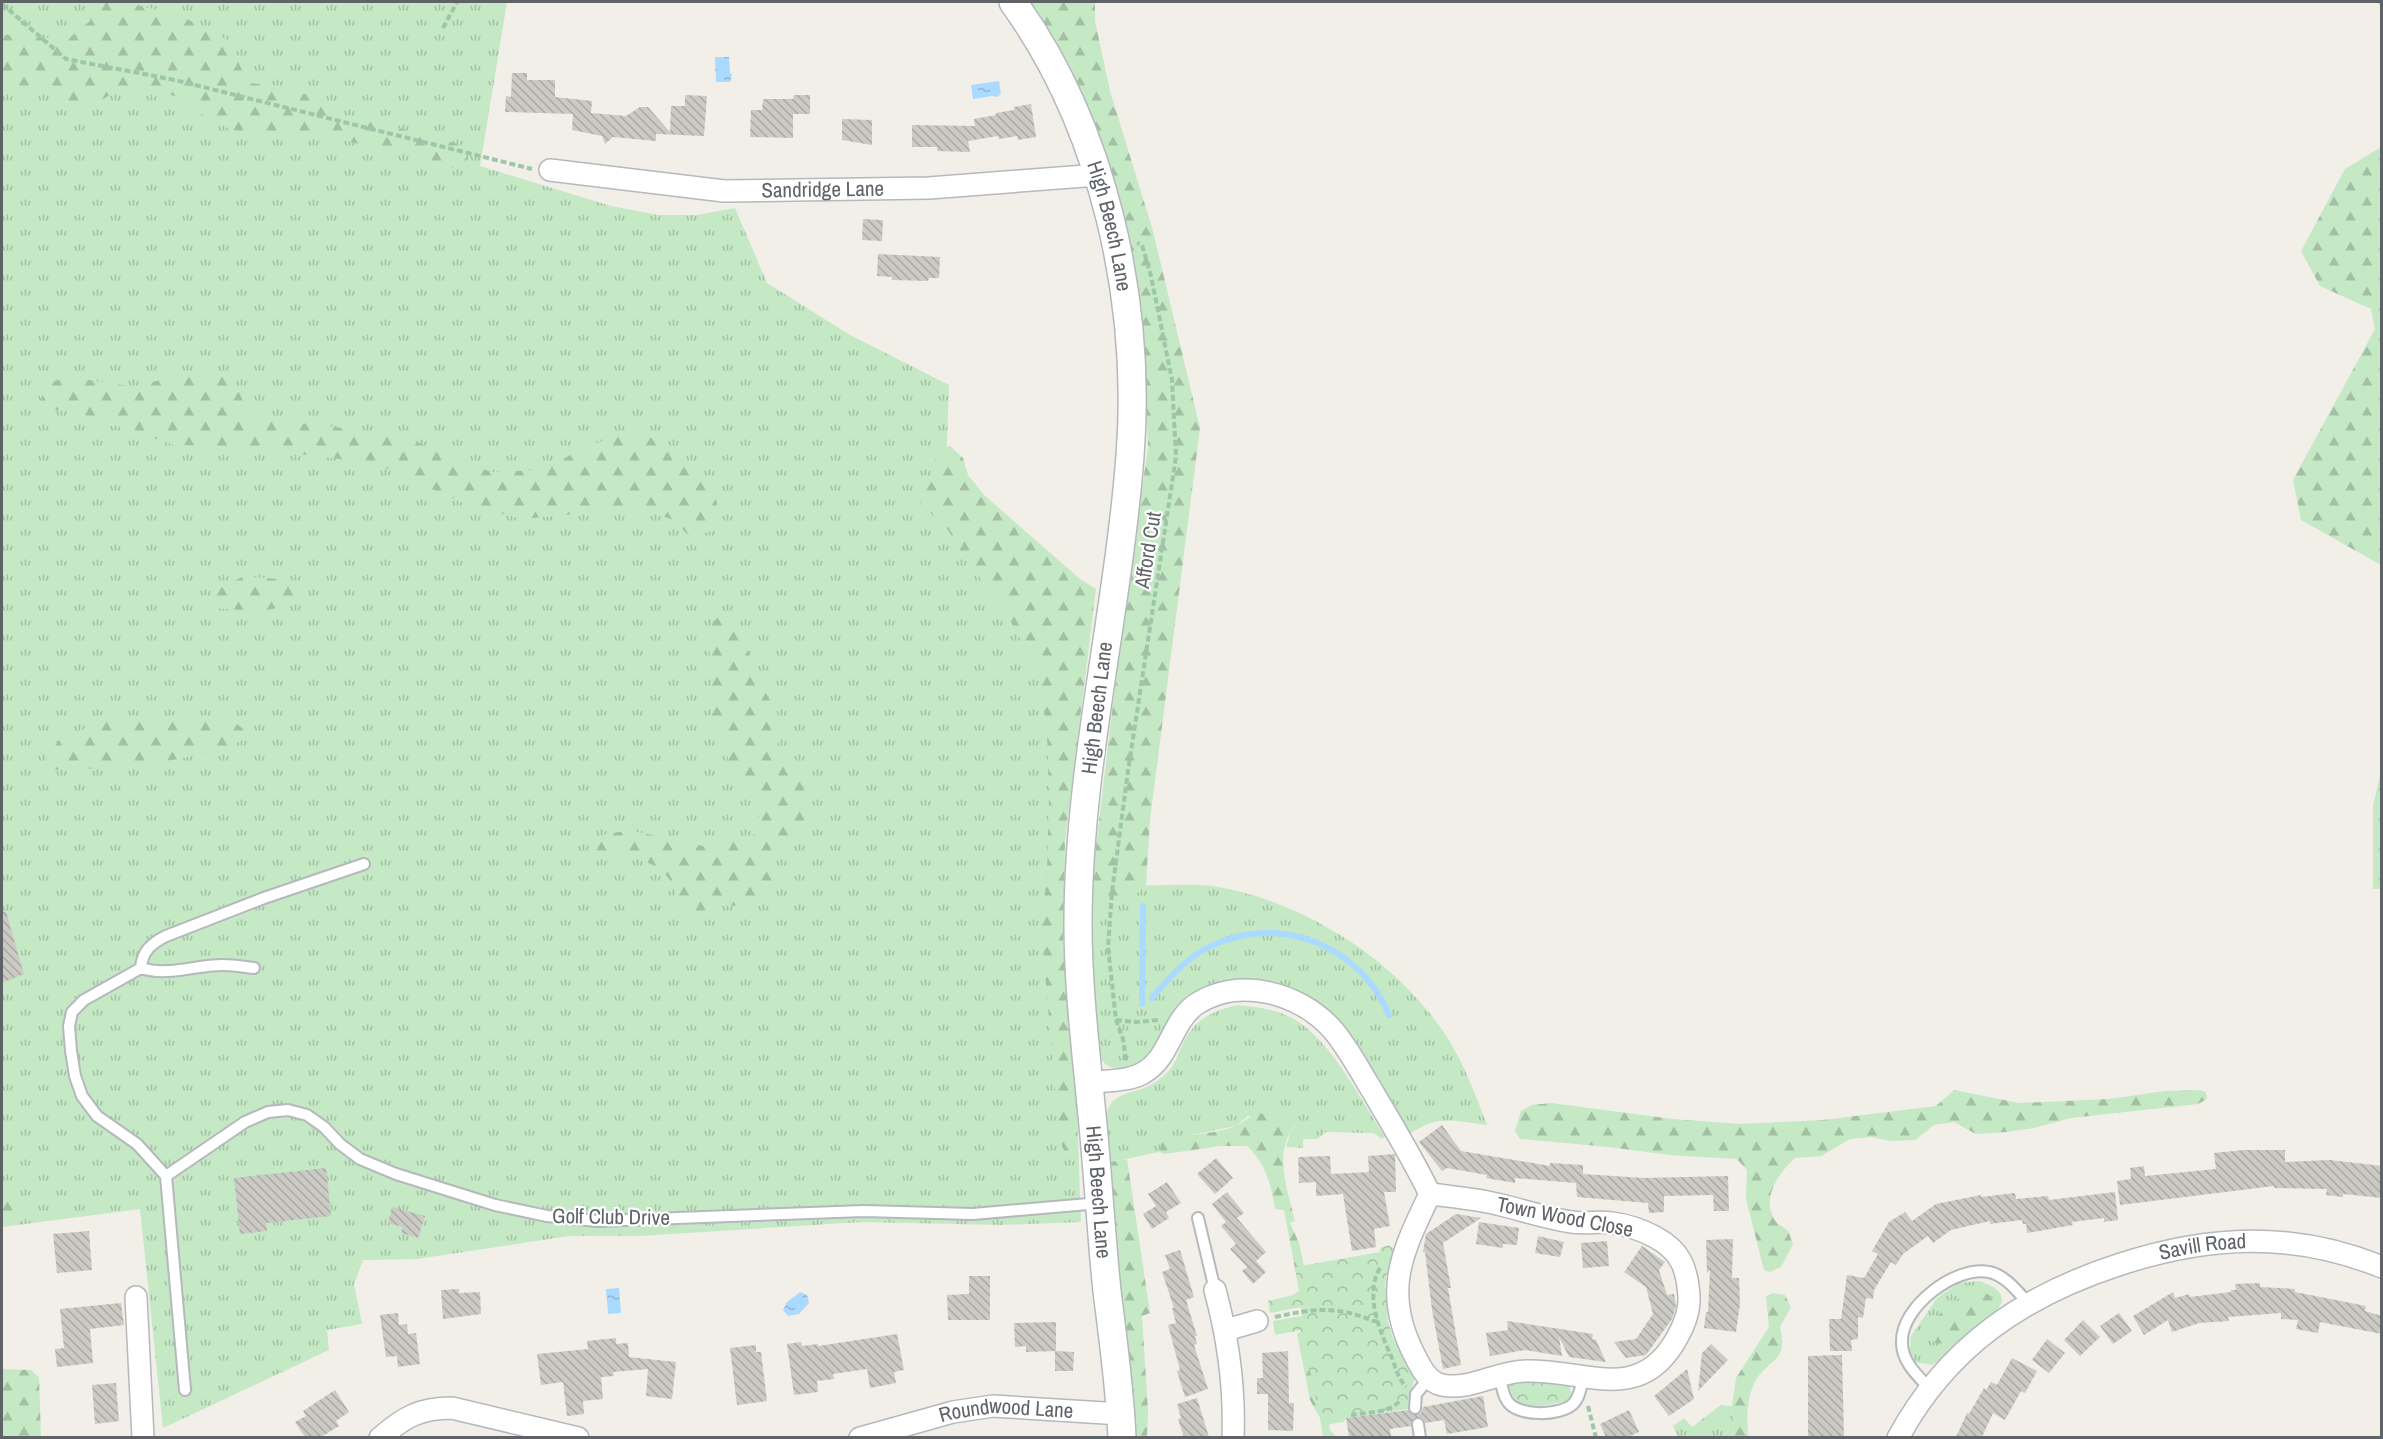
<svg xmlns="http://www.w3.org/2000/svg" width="2383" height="1439" viewBox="0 0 2383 1439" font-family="'Archivo Narrow',sans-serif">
	<defs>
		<pattern id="grass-tufts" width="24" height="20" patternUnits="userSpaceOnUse" patternTransform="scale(1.5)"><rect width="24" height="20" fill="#c5e8c5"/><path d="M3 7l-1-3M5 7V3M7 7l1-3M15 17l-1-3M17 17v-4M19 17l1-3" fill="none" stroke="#a3c0a4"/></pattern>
		<pattern id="forest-firs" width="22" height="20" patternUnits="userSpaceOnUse" patternTransform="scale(1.5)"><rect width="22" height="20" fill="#c5e8c5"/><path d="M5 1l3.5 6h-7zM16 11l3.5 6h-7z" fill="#a3c0a4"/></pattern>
		<pattern id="park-crowns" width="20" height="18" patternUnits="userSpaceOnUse" patternTransform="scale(1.5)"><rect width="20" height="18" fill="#c5e8c5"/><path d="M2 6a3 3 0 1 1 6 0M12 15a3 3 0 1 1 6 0" fill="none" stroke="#a3c0a4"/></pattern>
		<pattern id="water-ripples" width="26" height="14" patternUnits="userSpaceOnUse" patternTransform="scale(1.5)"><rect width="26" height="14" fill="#aadaff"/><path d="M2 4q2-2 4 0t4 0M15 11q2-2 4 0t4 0" fill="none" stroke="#8eb4d2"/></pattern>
		<pattern id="building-back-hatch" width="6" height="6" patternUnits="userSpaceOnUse" patternTransform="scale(1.5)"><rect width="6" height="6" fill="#cccac5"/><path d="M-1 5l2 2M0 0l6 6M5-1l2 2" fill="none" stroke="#a9a8a4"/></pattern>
	</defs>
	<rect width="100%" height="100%" fill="#f1efe8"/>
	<path fill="url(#grass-tufts)" d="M2,2H507L480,166L611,206L658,215H697L735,208L767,283L850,335L949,385L946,470L1091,627L1065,839L1063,946L1077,1110L1081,1222L1001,1225L862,1222L639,1236H569L417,1259L363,1260L354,1284L362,1324L327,1330L329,1350L163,1428L140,1209L2,1227Z
		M1146,885C1169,886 1196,883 1219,887C1305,903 1393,958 1443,1031C1462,1059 1475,1093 1487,1125C1452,1121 1439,1114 1408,1135L1345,1033L1233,982L1135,1067C1108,1073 1099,1064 1094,1038L1090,897L1124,904Z
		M1238,1005C1256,1007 1275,1009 1292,1018C1330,1038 1360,1099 1384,1135L1389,1134L1382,1139L1374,1133L1326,1132L1317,1139H1303V1148L1286,1147L1291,1131L1296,1126L1248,1116L1236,1126L1162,1141L1159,1152L1111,1162C1110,1146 1102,1121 1109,1107C1115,1095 1130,1093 1141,1089C1151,1086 1160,1079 1168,1072C1177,1062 1179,1050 1185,1039C1197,1018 1215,1010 1238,1005Z
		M1979,1281C2029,1297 1985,1320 1964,1338C1953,1347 1944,1357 1932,1365L1915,1362L1910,1351L1911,1336L1937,1298L1959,1283Z
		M1721,1405L1732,1406L1734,1437H1678L1673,1426L1684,1418L1692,1427Z"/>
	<path fill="url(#forest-firs)" d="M106,2L133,4L181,16L228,40L248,83L278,86L308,95L325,109L356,120L388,125L461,145L468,151V159L462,166L452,168L416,154L379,149L326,136L236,131L211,121L180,98L149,87L116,91L92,106L66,101L41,87L17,90L2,84V35L68,39L90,21L92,9Z
		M1031,2H1095V21L1110,91L1153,231L1200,428L1150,820L1146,885L1125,904L1090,897L1121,637L1148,447L1144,333L1135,284L1081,97L1052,36Z
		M2381,147V565L2301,520L2293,480L2375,329L2371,309L2320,286L2301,251L2345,169Z
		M215,371L238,390L250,417L359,430L409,439L491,472L543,470L585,447L633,431L669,445L694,468L717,502L714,530L691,537L671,519L637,508L523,519L470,506L374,463L238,447L174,445L76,412L55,410L41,402L44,384L69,377L135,387L185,373Z
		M950,446L963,458L968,475L984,495L1080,579L1096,589L1065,839L1063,946L1077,1110L1078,1155L1067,1156L1062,1146L1058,1126L1041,925L1047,876L1049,794L1047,731L1037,668L1004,610L962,553L945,525L922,506L918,487L932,474L938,450Z
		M244,576L276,579L302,588L301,603L262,611L209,608L208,598L218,589Z
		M718,617L735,627L748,651L753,671L779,716L777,760L793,770L806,790L804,820L784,848L771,871L777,897L757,905L721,906L697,918L678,906C676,899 676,889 672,883C656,858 620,853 593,850L598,836L629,830L712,848L754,835L763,803L746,786L731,767L717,728L709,700L713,674L706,631Z
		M161,717L234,722L253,736C187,765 116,769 44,770L47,757L59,740L105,720Z
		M2381,770L2382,889H2373V806Z
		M1954,1090L2019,1103L2109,1099L2165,1091L2200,1090L2206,1092L2207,1099L2198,1104L2071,1118L2034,1128L2006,1132L1976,1134L1954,1122L1934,1125L1915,1140L1890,1141L1872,1137L1850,1139L1821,1156L1795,1158C1778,1174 1760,1199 1776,1222C1779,1226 1784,1227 1787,1230C1790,1233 1791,1240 1793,1244L1781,1267L1770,1272L1764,1270L1746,1199L1747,1170L1737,1159L1669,1155L1609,1147L1520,1139L1515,1131L1521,1111L1532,1105L1551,1103L1673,1119L1740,1124L1823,1120L1936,1106Z
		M1259,1113L1281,1118L1296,1125C1272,1150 1288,1192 1295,1221L1290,1223L1299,1243L1308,1285L1304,1291L1299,1290L1284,1210L1275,1209C1271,1184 1266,1164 1247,1146H1220L1165,1154L1159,1152L1162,1141C1185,1134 1211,1135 1234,1127C1243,1123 1249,1116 1259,1113Z
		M1127,1159L1150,1313L1142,1316L1148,1411L1147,1437H1132L1111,1162Z
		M2,1201L12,1203L22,1214V1224L2,1226Z
		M1983,1291L1993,1298V1308L1979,1321L1946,1344L1935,1343L1927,1335L1926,1325L1962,1296Z
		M1773,1293L1785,1295L1791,1307L1780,1327C1789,1363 1768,1358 1755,1382C1746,1399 1747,1419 1748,1437H1734L1732,1406L1736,1378L1769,1327L1766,1296Z
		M1304,1329L1326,1406L1330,1430L1336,1437H1323L1320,1418L1310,1400L1297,1334Z
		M2,1369L31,1370L39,1378L41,1437H2Z"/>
	<path fill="url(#park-crowns)" d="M1389,1245L1397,1251L1387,1273L1385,1284L1388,1322L1393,1338L1415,1378L1409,1394L1408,1409L1345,1418V1421L1322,1426L1301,1330L1275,1335L1273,1321L1302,1316L1301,1307L1270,1313L1268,1301L1293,1295L1299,1291L1295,1267L1380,1252V1248Z
		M1525,1378L1569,1385L1572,1396C1566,1402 1559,1403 1551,1404C1529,1409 1513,1408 1508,1383Z"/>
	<path fill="url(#water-ripples)" d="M715,57H729L730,73L732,75L730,82H716Z
		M999,81L1001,94L997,97L992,96L973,99L971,85Z
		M619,1288L621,1313L608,1314L606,1289Z
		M800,1292L807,1295L809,1303L799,1314L788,1316L783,1310L787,1302Z"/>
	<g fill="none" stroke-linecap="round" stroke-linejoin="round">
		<path stroke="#aadaff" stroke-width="6" d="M1152,998C1172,974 1193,951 1223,941C1289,916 1363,951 1389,1015
			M1142,1004L1143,906"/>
	</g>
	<path fill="url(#building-back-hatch)" d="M512,73H527V80H555V97L592,101L591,113L626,116L640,107H648L670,132L671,106H685V95L707,96L704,136L656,134V141L613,137L605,144L602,136L572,130L573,114L505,112L506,96L511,97Z
		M794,95H810V114H793V138L750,137L751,110H762L763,99H793Z
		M1031,104L1036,137L1018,140L1017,136L999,139L998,136L968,141L970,152L937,151V147H912V125L975,126L974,119L996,115V113L1014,110V107Z
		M842,119L872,120V145L842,140Z
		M863,219L883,220L882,241L862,240Z
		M878,254L940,257L939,278H929L928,281L892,280V277L877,276Z
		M2,912H6L24,974L2,983Z
		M1442,1125L1461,1151L1550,1166V1163L1583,1165V1174L1644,1178L1728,1176L1729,1211H1714L1713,1195L1664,1196V1212L1649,1213L1648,1203L1577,1197L1576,1183L1515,1178V1183L1486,1178L1487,1175L1447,1168L1442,1171L1419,1142Z
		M2244,1150H2285V1162L2330,1160L2382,1166V1198L2343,1194V1197L2326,1195L2327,1189L2274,1188V1186L2120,1205L2117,1181L2131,1179L2130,1168L2144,1166L2145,1176L2216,1169L2214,1153Z
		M1395,1154L1396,1192H1384L1390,1226L1374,1229L1376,1247L1352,1251L1343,1194L1316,1196V1182L1299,1183L1298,1157L1330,1156L1331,1174L1369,1172L1368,1156Z
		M1216,1158L1233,1178L1215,1194L1197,1174Z
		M326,1168L331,1216L266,1223L267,1231L240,1234L234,1178Z
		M1167,1182L1181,1203L1166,1212L1169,1218L1152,1229L1143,1214L1156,1206L1148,1194Z
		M1227,1192L1244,1213L1237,1218L1266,1252L1256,1261L1266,1272L1253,1284L1242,1271L1247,1267L1230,1249L1236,1244L1221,1226L1226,1222L1212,1204Z
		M2115,1192L2118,1220L2104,1222V1218L2072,1222L2073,1225L2027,1233L2026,1224H2023L2022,1220L1990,1224V1221L1951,1230L1933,1243L1928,1236L1903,1254L1896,1265L1891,1262L1874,1290L1873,1299L1866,1298L1863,1318L1858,1317V1339L1851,1340L1852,1351H1830L1829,1319H1841L1847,1275L1864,1278L1878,1254L1872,1251L1889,1222L1905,1212L1912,1221L1936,1204L1981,1195V1197L2015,1193L2016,1199L2048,1196L2049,1200Z
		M392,1207L425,1216L418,1238L401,1233L403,1227L388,1223Z
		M1456,1214L1481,1218L1443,1243L1451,1288H1448L1461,1365L1443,1369L1432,1310L1425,1252H1423L1426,1234Z
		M1479,1222L1519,1228L1517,1245L1503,1244V1248L1476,1244Z
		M89,1231L92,1270L57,1273L53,1234Z
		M1538,1236L1564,1242L1560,1257L1535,1253Z
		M1733,1239L1732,1278H1739L1740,1304L1736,1332L1704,1328L1706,1312H1708L1710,1270L1707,1273L1706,1240Z
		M1607,1241L1609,1266L1583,1268L1581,1243Z
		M1642,1246L1665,1262L1659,1270L1667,1295L1674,1294L1676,1306L1672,1319L1646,1355L1626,1358L1614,1342L1636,1339L1653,1314L1646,1287L1624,1272Z
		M1180,1250L1194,1297L1186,1300L1197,1336H1195L1197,1344L1194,1345L1208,1389L1185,1397L1177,1371L1180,1370L1168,1325L1176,1323L1172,1308H1174L1162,1272L1170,1269L1165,1255Z
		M969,1276H990V1320H948L947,1295L969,1294Z
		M2260,1283V1287L2295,1289V1292L2366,1306L2365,1311L2382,1316V1334L2320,1322L2318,1333L2296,1329L2298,1320L2281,1319V1313L2228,1317L2229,1321L2199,1323L2172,1332L2168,1320L2144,1335L2133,1316L2173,1292L2175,1298L2189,1294L2190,1297L2231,1292V1290H2236L2235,1284Z
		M459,1289V1293L480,1292L481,1314L443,1319L441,1290Z
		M121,1303L124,1325L90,1329L93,1363L57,1367L55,1349L64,1348L60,1309Z
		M398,1313L399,1325L407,1324L408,1334L416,1333L420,1364L398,1367L397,1356L386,1357L380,1315Z
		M2119,1313L2132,1331L2113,1344L2100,1326Z
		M2083,1320L2100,1337L2080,1356L2064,1340Z
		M1507,1321L1593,1334L1592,1339L1596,1340L1606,1362L1569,1357L1559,1337L1562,1356L1525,1350L1490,1356L1486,1333L1508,1330Z
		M1056,1322V1351L1026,1352V1346L1015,1347L1014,1323Z
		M897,1334L904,1370L894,1372L896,1383L870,1388L867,1369L833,1374L834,1379L817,1381L818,1392L794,1395L787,1344L801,1342L802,1346L818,1344V1346Z
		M616,1338V1344L628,1343L629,1357L676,1362L672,1399L646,1396L648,1369L613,1372L614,1376L601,1377L603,1399L583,1401L584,1414L567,1416L563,1382L541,1385L537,1354L588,1349L587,1341Z
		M2047,1339L2065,1353L2049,1373L2032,1360Z
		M1711,1344L1728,1360L1698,1391L1702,1353Z
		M756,1345V1352H761L767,1401L737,1405L730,1348Z
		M1055,1351L1074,1352L1073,1371H1055Z
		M1288,1351L1289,1403H1294L1293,1431L1268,1430V1394H1257V1378H1263L1262,1353Z
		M1842,1355L1844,1437H1808V1356Z
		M2012,1358L2037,1371L2025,1393L2021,1391L2005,1420L1993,1413L1982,1437H1956L1967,1413L1969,1414L1984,1388L1986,1390L1991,1382L1997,1385Z
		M1687,1369L1694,1399L1669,1416L1654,1396Z
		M116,1383L119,1421L95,1424L92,1385Z
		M335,1390L349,1412L336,1421L339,1426L321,1437H305L295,1422L306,1416L303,1411Z
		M1483,1396L1488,1427L1447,1434L1444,1420L1425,1423L1423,1419L1418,1417L1413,1419L1411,1426L1390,1429L1391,1437H1349L1346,1418L1408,1410L1415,1415L1421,1413L1423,1407Z
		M1197,1398L1209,1437H1184L1178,1419L1181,1418L1177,1404Z
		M1629,1410L1639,1432L1628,1437H1606L1600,1424Z"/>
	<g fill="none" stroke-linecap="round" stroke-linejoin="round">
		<defs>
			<path id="service" d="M141,968L84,1000L72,1012L69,1026L71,1051L75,1076L82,1096L97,1116L137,1144L166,1176L185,1390
				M254,968C244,967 235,965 225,965C197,964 169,977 141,968C142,951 152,943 166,936L264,898L364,864
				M166,1176L245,1122L268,1112L288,1110L307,1115L324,1127L340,1144L360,1159L396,1174L495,1205L547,1216L597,1221L864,1211L973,1214L1100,1203
				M1198,1218L1215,1290
				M1499,1375C1502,1383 1502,1395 1508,1402C1519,1417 1560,1416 1573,1404C1580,1397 1581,1386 1583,1377
				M1930,1389C1918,1376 1902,1362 1902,1343C1900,1307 1956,1265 1989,1272C2005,1275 2017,1291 2028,1303
				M1415,1408L1416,1394L1429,1378
				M1418,1424L1420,1438"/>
			<g id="minor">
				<path id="s1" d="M550,170L724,191L929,188L1098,175"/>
				<path d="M1089,1083C1106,1080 1127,1082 1143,1073C1170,1058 1171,1023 1195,1005C1237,976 1299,992 1332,1029C1346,1045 1356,1064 1367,1082C1389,1119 1411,1155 1430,1194"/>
				<path d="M1430,1194C1453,1197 1478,1199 1501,1205C1525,1211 1547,1218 1571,1222C1585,1224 1599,1221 1612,1223C1627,1225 1642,1230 1655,1237C1681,1251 1687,1268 1689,1296C1690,1313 1683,1328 1674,1343C1637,1404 1582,1369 1526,1371C1498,1371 1470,1391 1442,1385C1428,1382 1421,1368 1415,1356C1382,1293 1401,1254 1430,1194Z"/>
				<path d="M1215,1290C1228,1338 1235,1387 1233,1438"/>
				<path d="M136,1297L143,1438"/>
				<path d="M1226,1330L1257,1321"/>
				<path d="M380,1438C404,1417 420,1408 452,1408L578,1438"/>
				<path id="s2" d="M860,1438L953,1412L993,1406L1121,1414"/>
				<path id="s3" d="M1898,1438C1947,1347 2023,1296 2118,1265C2209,1235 2293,1231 2382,1267"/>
			</g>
			<g id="tertiary">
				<path id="s4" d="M1013,2C1104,128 1142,302 1130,456C1118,613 1078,767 1078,924C1078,988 1086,1052 1092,1115C1098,1174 1101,1233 1107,1291C1113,1340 1120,1388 1122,1438"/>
			</g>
		</defs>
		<use href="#service" stroke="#b5b8bc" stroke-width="14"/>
		<use href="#minor" stroke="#b5b8bc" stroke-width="24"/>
		<use href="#tertiary" stroke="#b5b8bc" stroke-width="30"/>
		<path stroke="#9cc7a9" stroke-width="4" stroke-dasharray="6 3" stroke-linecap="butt" d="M2380,2L2382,4
			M2,4L66,59L175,80L532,169
			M443,28L457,2
			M1116,1020L1136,1022L1159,1020
			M1126,1060L1123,1039L1116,1020L1108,947L1112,892L1128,771L1176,457L1172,380L1151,276L1142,245L1137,243
			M1380,1268C1364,1295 1380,1332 1392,1358C1396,1369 1398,1378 1406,1387
			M1275,1317C1312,1309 1337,1305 1373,1321H1377
			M1588,1406L1596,1438
			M1351,1415C1367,1412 1391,1414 1401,1399"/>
		<use href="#service" stroke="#fff" stroke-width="10"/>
		<use href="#minor" stroke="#fff" stroke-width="21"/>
		<use href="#tertiary" stroke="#fff" stroke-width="27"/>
	</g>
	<g text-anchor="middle" stroke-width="4.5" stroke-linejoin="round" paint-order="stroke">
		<g font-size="21" fill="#5f6368" stroke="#fff">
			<text dy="7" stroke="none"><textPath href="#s1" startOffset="274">Sandridge Lane</textPath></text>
			<text dy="7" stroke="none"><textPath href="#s4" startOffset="246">High Beech Lane</textPath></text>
			<text transform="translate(1148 550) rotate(-81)" y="7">Afford Cut</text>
			<text transform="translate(1097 708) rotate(-83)" y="7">High Beech Lane</text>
			<text dy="7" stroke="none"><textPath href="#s4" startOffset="1218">High Beech Lane</textPath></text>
			<text transform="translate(611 1217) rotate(1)" y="7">Golf Club Drive</text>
			<text transform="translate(1565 1217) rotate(11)" y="7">Town Wood Close</text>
			<text dy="7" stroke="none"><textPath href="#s3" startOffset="374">Savill Road</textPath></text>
			<text dy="7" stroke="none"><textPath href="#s2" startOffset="150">Roundwood Lane</textPath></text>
		</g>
	</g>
	<rect width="2383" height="1439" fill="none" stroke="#5f6368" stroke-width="6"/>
</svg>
